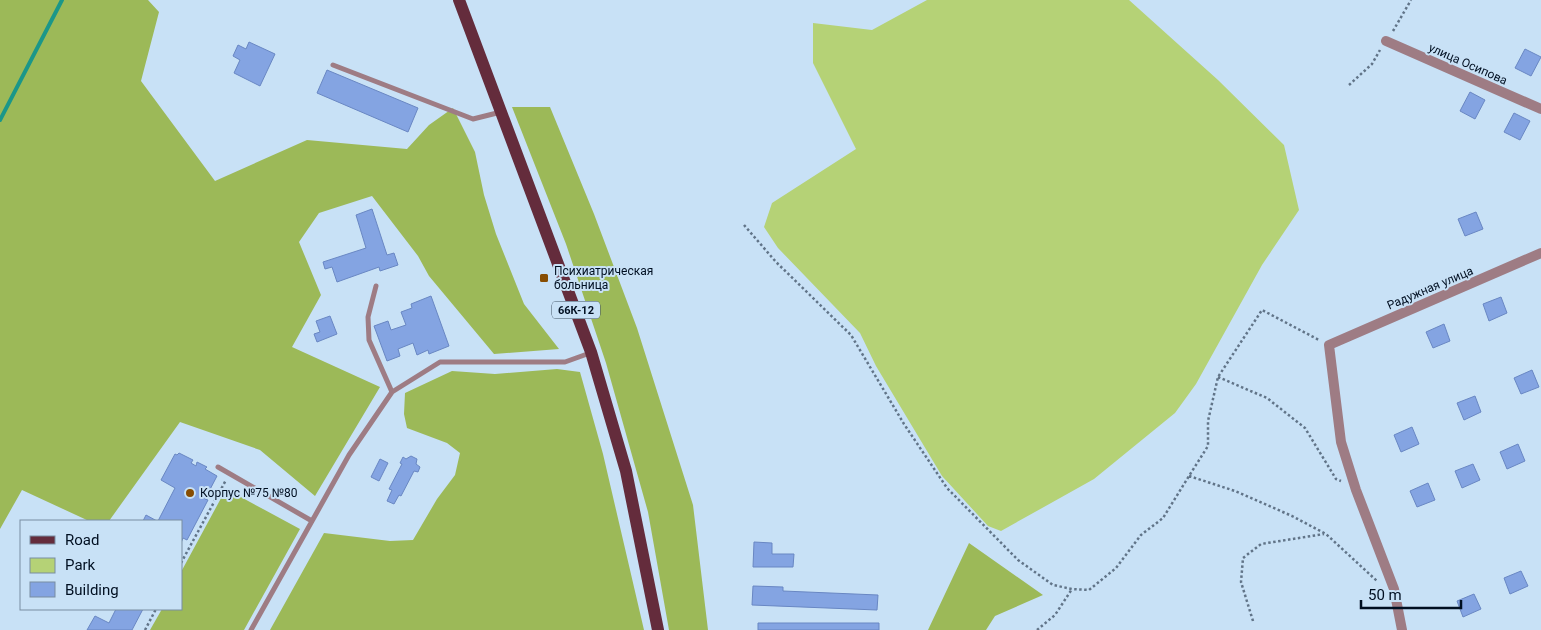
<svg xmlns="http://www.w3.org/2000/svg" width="1541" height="630" viewBox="0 0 1541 630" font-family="Roboto,sans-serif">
	<rect width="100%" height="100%" fill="#c8e1f6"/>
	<path fill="#b5d276" d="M927,0H1129L1218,80L1284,145L1299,210L1262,265L1196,384L1175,413L1094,479L1001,531L988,526L942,476L876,366L860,333L778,248L764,227L772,203L856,149L813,63V23L872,30Z"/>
	<path fill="#9cb958" d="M0,0H148L159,12L141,81L215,181L307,140L407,149L429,125L453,108L475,152L484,195L496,234L524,304L559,349L494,354L429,276L418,256L372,196L319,213L299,242L321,295L292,347L380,387L315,496L260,450L180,422L109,521H89L22,490L0,529Z
		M512,107H550L594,214L637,328L693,505L708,630H669L648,512L606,363L566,244Z
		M557,369L580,372L603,454L644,630H270L324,533L390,541L413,540L437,499L455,475L460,453L447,443L407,428L404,414L405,393L452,371L495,374Z
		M226,489L300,529L244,630H150L162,609H181V572Z
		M969,543L1043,595L995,616L986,630H928Z"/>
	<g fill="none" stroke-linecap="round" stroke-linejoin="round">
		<path stroke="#1b9789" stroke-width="4" d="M0,120L62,0"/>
	</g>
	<path fill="#84a4e2" stroke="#6987c3" d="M249,42L275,54L260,86L234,73L240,60L233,56L238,45L246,49Z
		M1525,49L1541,57L1531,76L1515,68Z
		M327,70L418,108L408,132L317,93Z
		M1470,92L1485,100L1475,119L1460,111Z
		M1514,113L1530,121L1520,140L1504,132Z
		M372,209L387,255L394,253L398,265L380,271L379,267L337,282L332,267L325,269L323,262L366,248L356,215Z
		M1476,212L1483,229L1465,236L1458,219Z
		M431,296L449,346L429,354L428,350L417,355L413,343L398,349L400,356L387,361L374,326L388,321L391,330L406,325L401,312L412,308L411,304Z
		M1501,297L1507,313L1489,321L1483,304Z
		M330,316L337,334L317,342L314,334L320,332L316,321Z
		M1444,324L1450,341L1433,348L1426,332Z
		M1532,370L1539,387L1521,394L1514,378Z
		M1475,396L1481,412L1464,420L1457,403Z
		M1412,427L1419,444L1401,452L1394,435Z
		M1518,444L1525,461L1507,469L1500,452Z
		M179,453L193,460L191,463L196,466L197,462L207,467L205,469L217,476L205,499L208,500L187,540L183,538L181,543V521H158L175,488L161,480L175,454L177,455Z
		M411,456L417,459L416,464L420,467L418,472L414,471L401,496L399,495L394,504L387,501L392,490L389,489L402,464L400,463L403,457L406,459Z
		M380,459L388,463L379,481L371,477Z
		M1473,464L1480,480L1462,488L1455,471Z
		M1428,483L1435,500L1417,507L1410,491Z
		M146,515L157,521H143Z
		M754,542L772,543V554H794L793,567H753Z
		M1521,571L1528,586L1510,594L1504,578Z
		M753,586L783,587V591L878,595L877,610L752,605Z
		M1474,594L1481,609L1463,617L1457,601Z
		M116,609H143L132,630H87L95,616L109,623Z
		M758,623H879V630H758Z"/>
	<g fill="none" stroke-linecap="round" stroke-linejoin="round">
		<path stroke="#617488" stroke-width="2.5" stroke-dasharray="2.5 2.5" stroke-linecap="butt" d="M1393,31L1411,0
			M1349,85L1372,64L1380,50
			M744,225L776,262L851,335L904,424L947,488L1018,560L1053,585L1072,589L1089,590L1116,568L1141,535L1163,518L1189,476L1208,446V421L1218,377L1262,310L1319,340
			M1218,377L1267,398L1305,428L1336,479L1341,481
			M1189,476L1235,491L1292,516L1326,534L1377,581
			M181,563L226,480
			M1253,621L1241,582L1243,558L1261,544L1324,534
			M145,630L156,609
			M1037,630L1055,615L1072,589"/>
		<path stroke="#9e7c84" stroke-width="5" d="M333,65L473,119L501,112
			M376,286L368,317L369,340L392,392
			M218,467L312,521
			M251,630L349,455L392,392L440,362H565L590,353"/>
		<path stroke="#9e7c84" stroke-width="10" d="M1386,41L1541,109
			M1402,630L1394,589L1356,490L1341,442L1329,345L1541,253"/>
		<path stroke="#642c3c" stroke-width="12" d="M459,0L591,352L626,471L658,630"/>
	</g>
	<g fill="#874d02" stroke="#c8e1f6" stroke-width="2">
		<rect x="539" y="273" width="10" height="10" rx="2.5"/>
		<circle cx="190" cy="493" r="5"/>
	</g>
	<g text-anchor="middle" stroke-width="4" stroke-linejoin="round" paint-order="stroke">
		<rect fill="#c8e1f6" stroke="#3c4e61" stroke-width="1" x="552" y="301.5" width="48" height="17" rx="4"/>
		<g font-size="11" font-weight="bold" fill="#000f21">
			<text x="576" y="314">66К-12</text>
		</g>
		<g font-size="12" fill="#000f21" stroke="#c8e1f6">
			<text transform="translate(1468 64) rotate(24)" y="4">улица Осипова</text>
			<text transform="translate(1430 288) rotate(-23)" y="4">Радужная улица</text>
		</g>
		<g font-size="12" fill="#000f21" stroke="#c8e1f6" text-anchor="start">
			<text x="554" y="275">Психиатрическая<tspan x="554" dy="14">больница</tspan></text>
			<text x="200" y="497">Корпус №75 №80</text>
		</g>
	</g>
	<rect x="20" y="520" width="162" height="90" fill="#c8e1f6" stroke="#788da1"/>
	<rect x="30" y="536" width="25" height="8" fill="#642c3c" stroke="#788da1"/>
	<text x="65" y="545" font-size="15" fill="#000f21">Road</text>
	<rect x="30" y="558" width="25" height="15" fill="#b5d276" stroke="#788da1"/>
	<text x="65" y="570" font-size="15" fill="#000f21">Park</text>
	<rect x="30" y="582" width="25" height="15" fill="#84a4e2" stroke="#788da1"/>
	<text x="65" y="595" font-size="15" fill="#000f21">Building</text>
	<path d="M1361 600v8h100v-8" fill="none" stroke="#000f21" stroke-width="2.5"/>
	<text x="1368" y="600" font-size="15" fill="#000f21" stroke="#c8e1f6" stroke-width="4" paint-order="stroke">50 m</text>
</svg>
